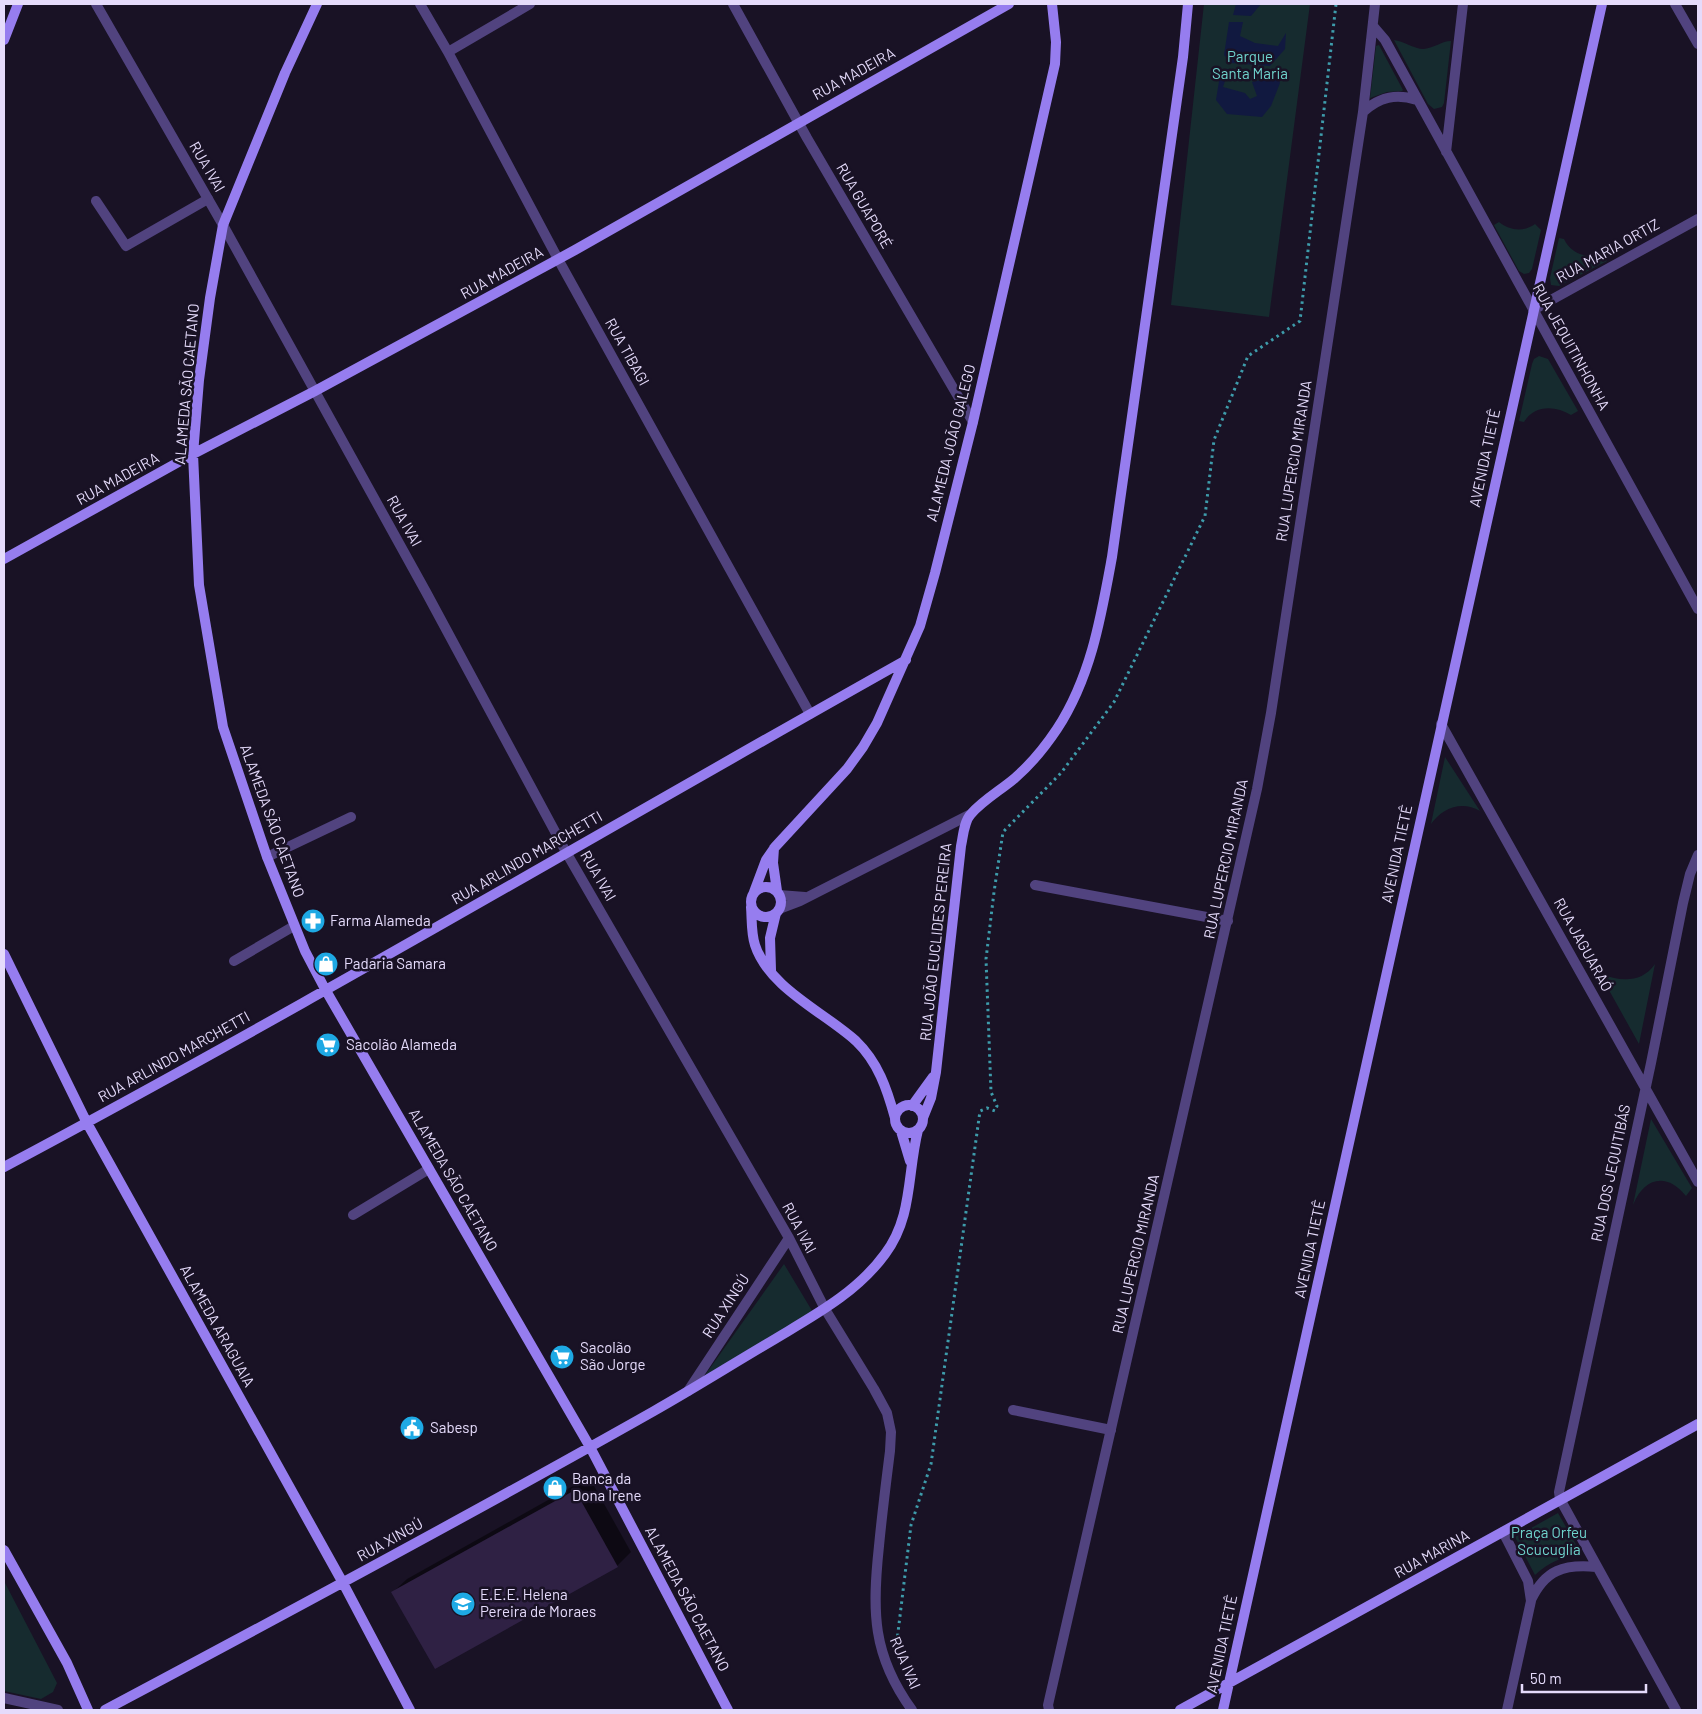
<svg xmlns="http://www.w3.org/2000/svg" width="1702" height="1714" viewBox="0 0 1702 1714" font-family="Barlow,sans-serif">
	<rect width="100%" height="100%" fill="#191225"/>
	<path fill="#162b2f" d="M1204,4H1310L1269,317L1171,305Z
		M1394,40C1403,41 1417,50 1424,49C1434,48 1442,41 1451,41L1444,103L1442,107L1434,109L1428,104Z
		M1379,45L1403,90L1402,91L1387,92L1370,98L1376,46Z
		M1499,222C1510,231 1524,232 1535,224L1541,230L1532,269L1529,273L1524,274L1519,271L1494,225Z
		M1559,238L1564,239C1571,255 1589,258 1605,257L1607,261L1559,286L1551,285L1550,278Z
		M1539,356L1548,359L1578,411L1571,415C1555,405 1534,405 1524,422L1519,421L1532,364L1534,359Z
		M1445,757L1480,811C1462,800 1442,808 1431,824Z
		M1655,964L1639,1044L1600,974C1620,981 1641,984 1655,964Z
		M1651,1119L1692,1188L1686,1196C1667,1172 1644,1177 1633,1205Z
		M784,1264L814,1314L703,1378Z
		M1558,1513L1582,1555C1563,1556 1549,1562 1535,1575L1515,1537Z
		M4,1581L57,1683L53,1692L41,1699L4,1691Z"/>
	<path fill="#111940" d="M1236,4H1261L1251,16L1233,15Z
		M1229,22H1243L1240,36L1255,43L1278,46L1286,33L1285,49L1270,66L1231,63L1224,55Z
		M1221,69H1229L1223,87L1245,93L1250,99L1257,96L1252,82L1261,80L1255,72L1278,74L1280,83L1271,106L1262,117L1227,114L1216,100Z"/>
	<path fill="#0007" d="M589,1477L631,1552L617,1566L393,1592L407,1579Z"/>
	<path fill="#2f2144" d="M575,1490L618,1567L435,1669L391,1592Z"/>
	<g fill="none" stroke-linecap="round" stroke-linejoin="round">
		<path stroke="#3e9cab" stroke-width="3" stroke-dasharray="2.5 4" stroke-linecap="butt" d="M896,1649L911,1525L931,1464L980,1111L987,1108L995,1111L997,1106L991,1092L986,959L994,892L1003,832L1061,773L1114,702L1205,516L1214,440L1248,356L1300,321L1336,4"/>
		<path stroke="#51437f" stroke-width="10" d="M96,201L126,246L208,199
			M267,857L351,817
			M1035,885L1228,921
			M234,961L294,926
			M353,1215L429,1169
			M1013,1410L1111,1430"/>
		<path stroke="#51437f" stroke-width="10" d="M96,4L223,225L426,592L566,852L789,1238L825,1309L874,1389L887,1413L891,1432L890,1451C886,1483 882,1514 879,1546C872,1611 872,1655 912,1710
			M420,4L448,52L558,259L810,714
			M733,4L807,138L973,422
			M1675,4L1698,44
			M1373,26L1385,40L1698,609
			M448,52L530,4
			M1363,112C1379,97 1396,93 1417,100
			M1446,152L1463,4
			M1533,310L1698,219
			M1441,724L1698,1182
			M779,895L805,897
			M779,909L800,901L969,815
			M688,1391L789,1238
			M1503,1532L1528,1581L1531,1601L1507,1710
			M1531,1600C1545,1570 1564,1564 1596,1567
			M4,1698L58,1710
			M1049,1710L1048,1705L1257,789L1271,713L1363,112L1375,4
			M1676,1710L1560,1499L1559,1492L1651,1063L1683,903L1690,874L1698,855"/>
		<path stroke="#967def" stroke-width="10" d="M317,4L285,73L223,225L210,298L199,380L193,454L199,585L223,727L267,857L305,951L325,989L590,1447L728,1710
			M4,40L18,4
			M4,559L193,454L315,391L575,250L1009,4
			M774,848L773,863L777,891
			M751 902a15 15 0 1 1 30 0a15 15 0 1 1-30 0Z
			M754,892L766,860L775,847L847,769L863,747L877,723L920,626L935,573L973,422L1055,64L1056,42L1052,4
			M751,907C752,919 751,933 755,945C769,988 824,1012 856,1041C878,1062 887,1089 895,1118
			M4,954L87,1123L343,1583L410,1710
			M771,970L770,938L776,913
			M895 1119a14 14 0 1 1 28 0a14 14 0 1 1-28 0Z
			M912,1106L933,1077
			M923,1118L931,1098L936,1072L961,846C963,837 964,821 971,814C983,800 1001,790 1015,778C1031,764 1045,747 1057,729C1091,677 1101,617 1112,557L1183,57L1188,4
			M901,1131L910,1161
			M4,1167C308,1005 605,829 906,660
			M4,1550L67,1663L88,1710
			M105,1710C289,1612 472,1514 654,1411C693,1389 731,1365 770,1342C811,1317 856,1294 885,1254C913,1217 907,1174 918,1130
			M1180,1710L1698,1424
			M1223,1710L1602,4"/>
	</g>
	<defs>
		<symbol id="pharmacy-disc" viewBox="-11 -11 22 22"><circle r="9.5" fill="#1ea9e4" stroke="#191225"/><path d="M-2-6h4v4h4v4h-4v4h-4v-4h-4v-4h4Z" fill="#fff"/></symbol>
		<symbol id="shop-disc" viewBox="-11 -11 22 22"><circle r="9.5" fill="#1ea9e4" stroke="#191225"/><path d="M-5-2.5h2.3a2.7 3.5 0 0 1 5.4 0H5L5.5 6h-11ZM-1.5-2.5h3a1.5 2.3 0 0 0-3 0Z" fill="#fff"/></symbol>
		<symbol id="supermarket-disc" viewBox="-11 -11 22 22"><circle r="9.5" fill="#1ea9e4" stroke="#191225"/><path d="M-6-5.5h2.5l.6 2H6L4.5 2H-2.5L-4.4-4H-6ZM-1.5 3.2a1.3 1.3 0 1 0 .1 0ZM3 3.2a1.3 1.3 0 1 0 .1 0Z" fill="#fff"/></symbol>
		<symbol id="civic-disc" viewBox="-11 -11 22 22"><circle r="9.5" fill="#1ea9e4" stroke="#191225"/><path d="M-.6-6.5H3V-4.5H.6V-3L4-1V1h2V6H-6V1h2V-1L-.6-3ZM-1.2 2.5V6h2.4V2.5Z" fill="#fff"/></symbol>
		<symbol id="school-disc" viewBox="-11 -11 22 22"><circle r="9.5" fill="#1ea9e4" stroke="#191225"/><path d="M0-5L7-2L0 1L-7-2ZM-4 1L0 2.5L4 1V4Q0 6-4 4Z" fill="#fff"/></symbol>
	</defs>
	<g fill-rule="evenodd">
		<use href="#pharmacy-disc" x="299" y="907" width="28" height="28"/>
		<use href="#shop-disc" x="312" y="950" width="28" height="28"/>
		<use href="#supermarket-disc" x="314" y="1031" width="28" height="28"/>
		<use href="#supermarket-disc" x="548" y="1343" width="28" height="28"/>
		<use href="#civic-disc" x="398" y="1414" width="28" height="28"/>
		<use href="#shop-disc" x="541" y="1474" width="28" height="28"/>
		<use href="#school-disc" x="449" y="1590" width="28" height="28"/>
	</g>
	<g text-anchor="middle" stroke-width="5" stroke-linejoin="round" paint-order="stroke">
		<g font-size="15" fill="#6fd3cd" stroke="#191225">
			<text x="1250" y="62">Parque<tspan x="1250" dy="17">Santa Maria</tspan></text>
			<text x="1549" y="1538">Praça Orfeu<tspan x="1549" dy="17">Scucuglia</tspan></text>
		</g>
		<g font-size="15" fill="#e5dbfb" stroke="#191225">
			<text transform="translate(854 74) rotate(-29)" y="5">RUA MADEIRA</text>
			<text transform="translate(207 167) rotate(60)" y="5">RUA IVAI</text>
			<text transform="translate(864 206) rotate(60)" y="5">RUA GUAPORÉ</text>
			<text transform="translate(1608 251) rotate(-29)" y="5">RUA MARIA ORTIZ</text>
			<text transform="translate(502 273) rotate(-29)" y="5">RUA MADEIRA</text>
			<text transform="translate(1571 347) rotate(61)" y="5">RUA JEQUITINHONHA</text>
			<text transform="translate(627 352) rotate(61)" y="5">RUA TIBAGI</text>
			<text transform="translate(187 384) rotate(-85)" y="5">ALAMEDA SÃO CAETANO</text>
			<text transform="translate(951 443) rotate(-76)" y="5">ALAMEDA JOÃO GALEGO</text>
			<text transform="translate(1485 458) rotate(-78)" y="5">AVENIDA TIETÊ</text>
			<text transform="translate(1294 461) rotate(-81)" y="5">RUA LUPERCIO MIRANDA</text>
			<text transform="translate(118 479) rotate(-29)" y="5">RUA MADEIRA</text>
			<text transform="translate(404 521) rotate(61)" y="5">RUA IVAI</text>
			<text transform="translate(272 821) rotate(70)" y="5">ALAMEDA SÃO CAETANO</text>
			<text transform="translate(1397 854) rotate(-78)" y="5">AVENIDA TIETÊ</text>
			<text transform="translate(527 858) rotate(-30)" y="5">RUA ARLINDO MARCHETTI</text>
			<text transform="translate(1226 859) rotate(-78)" y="5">RUA LUPERCIO MIRANDA</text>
			<text transform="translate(598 876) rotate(60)" y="5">RUA IVAI</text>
			<text transform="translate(936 942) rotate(-84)" y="5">RUA JOÃO EUCLIDES PEREIRA</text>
			<text transform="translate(1583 945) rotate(61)" y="5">RUA JAGUARAÓ</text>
			<text transform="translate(174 1057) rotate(-29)" y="5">RUA ARLINDO MARCHETTI</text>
			<text transform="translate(1611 1173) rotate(-78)" y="5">RUA DOS JEQUITIBÁS</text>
			<text transform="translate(453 1180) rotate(60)" y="5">ALAMEDA SÃO CAETANO</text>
			<text transform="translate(799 1228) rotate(62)" y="5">RUA IVAI</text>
			<text transform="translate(1310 1249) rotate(-78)" y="5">AVENIDA TIETÊ</text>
			<text transform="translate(1136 1254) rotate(-77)" y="5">RUA LUPERCIO MIRANDA</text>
			<text transform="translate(726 1306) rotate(-57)" y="5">RUA XINGÚ</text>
			<text transform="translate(217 1326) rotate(61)" y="5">ALAMEDA ARAGUAIA</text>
			<text transform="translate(390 1540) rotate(-29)" y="5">RUA XINGÚ</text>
			<text transform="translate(1432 1554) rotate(-29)" y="5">RUA MARINA</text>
			<text transform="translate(687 1599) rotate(62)" y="5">ALAMEDA SÃO CAETANO</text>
			<text transform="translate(1222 1644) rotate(-78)" y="5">AVENIDA TIETÊ</text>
			<text transform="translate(905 1663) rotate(67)" y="5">RUA IVAI</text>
		</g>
		<g font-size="15" fill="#e5dbfb" stroke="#191225" text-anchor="start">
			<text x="330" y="926">Farma Alameda</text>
			<text x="344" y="969">Padaria Samara</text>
			<text x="346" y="1050">Sacolão Alameda</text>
			<text x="580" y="1353">Sacolão<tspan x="580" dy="17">São Jorge</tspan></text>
			<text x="430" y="1433">Sabesp</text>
			<text x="572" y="1484">Banca da<tspan x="572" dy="17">Dona Irene</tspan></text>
			<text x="480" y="1600">E.E.E. Helena<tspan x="480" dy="17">Pereira de Moraes</tspan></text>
		</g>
	</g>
	<rect width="1702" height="1714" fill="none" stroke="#e5dbfb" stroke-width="10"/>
	<path d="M1522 1684v8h124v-8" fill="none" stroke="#e5dbfb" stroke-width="2.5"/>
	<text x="1530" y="1684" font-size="15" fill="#e5dbfb" stroke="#191225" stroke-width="4" paint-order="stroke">50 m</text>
</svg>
